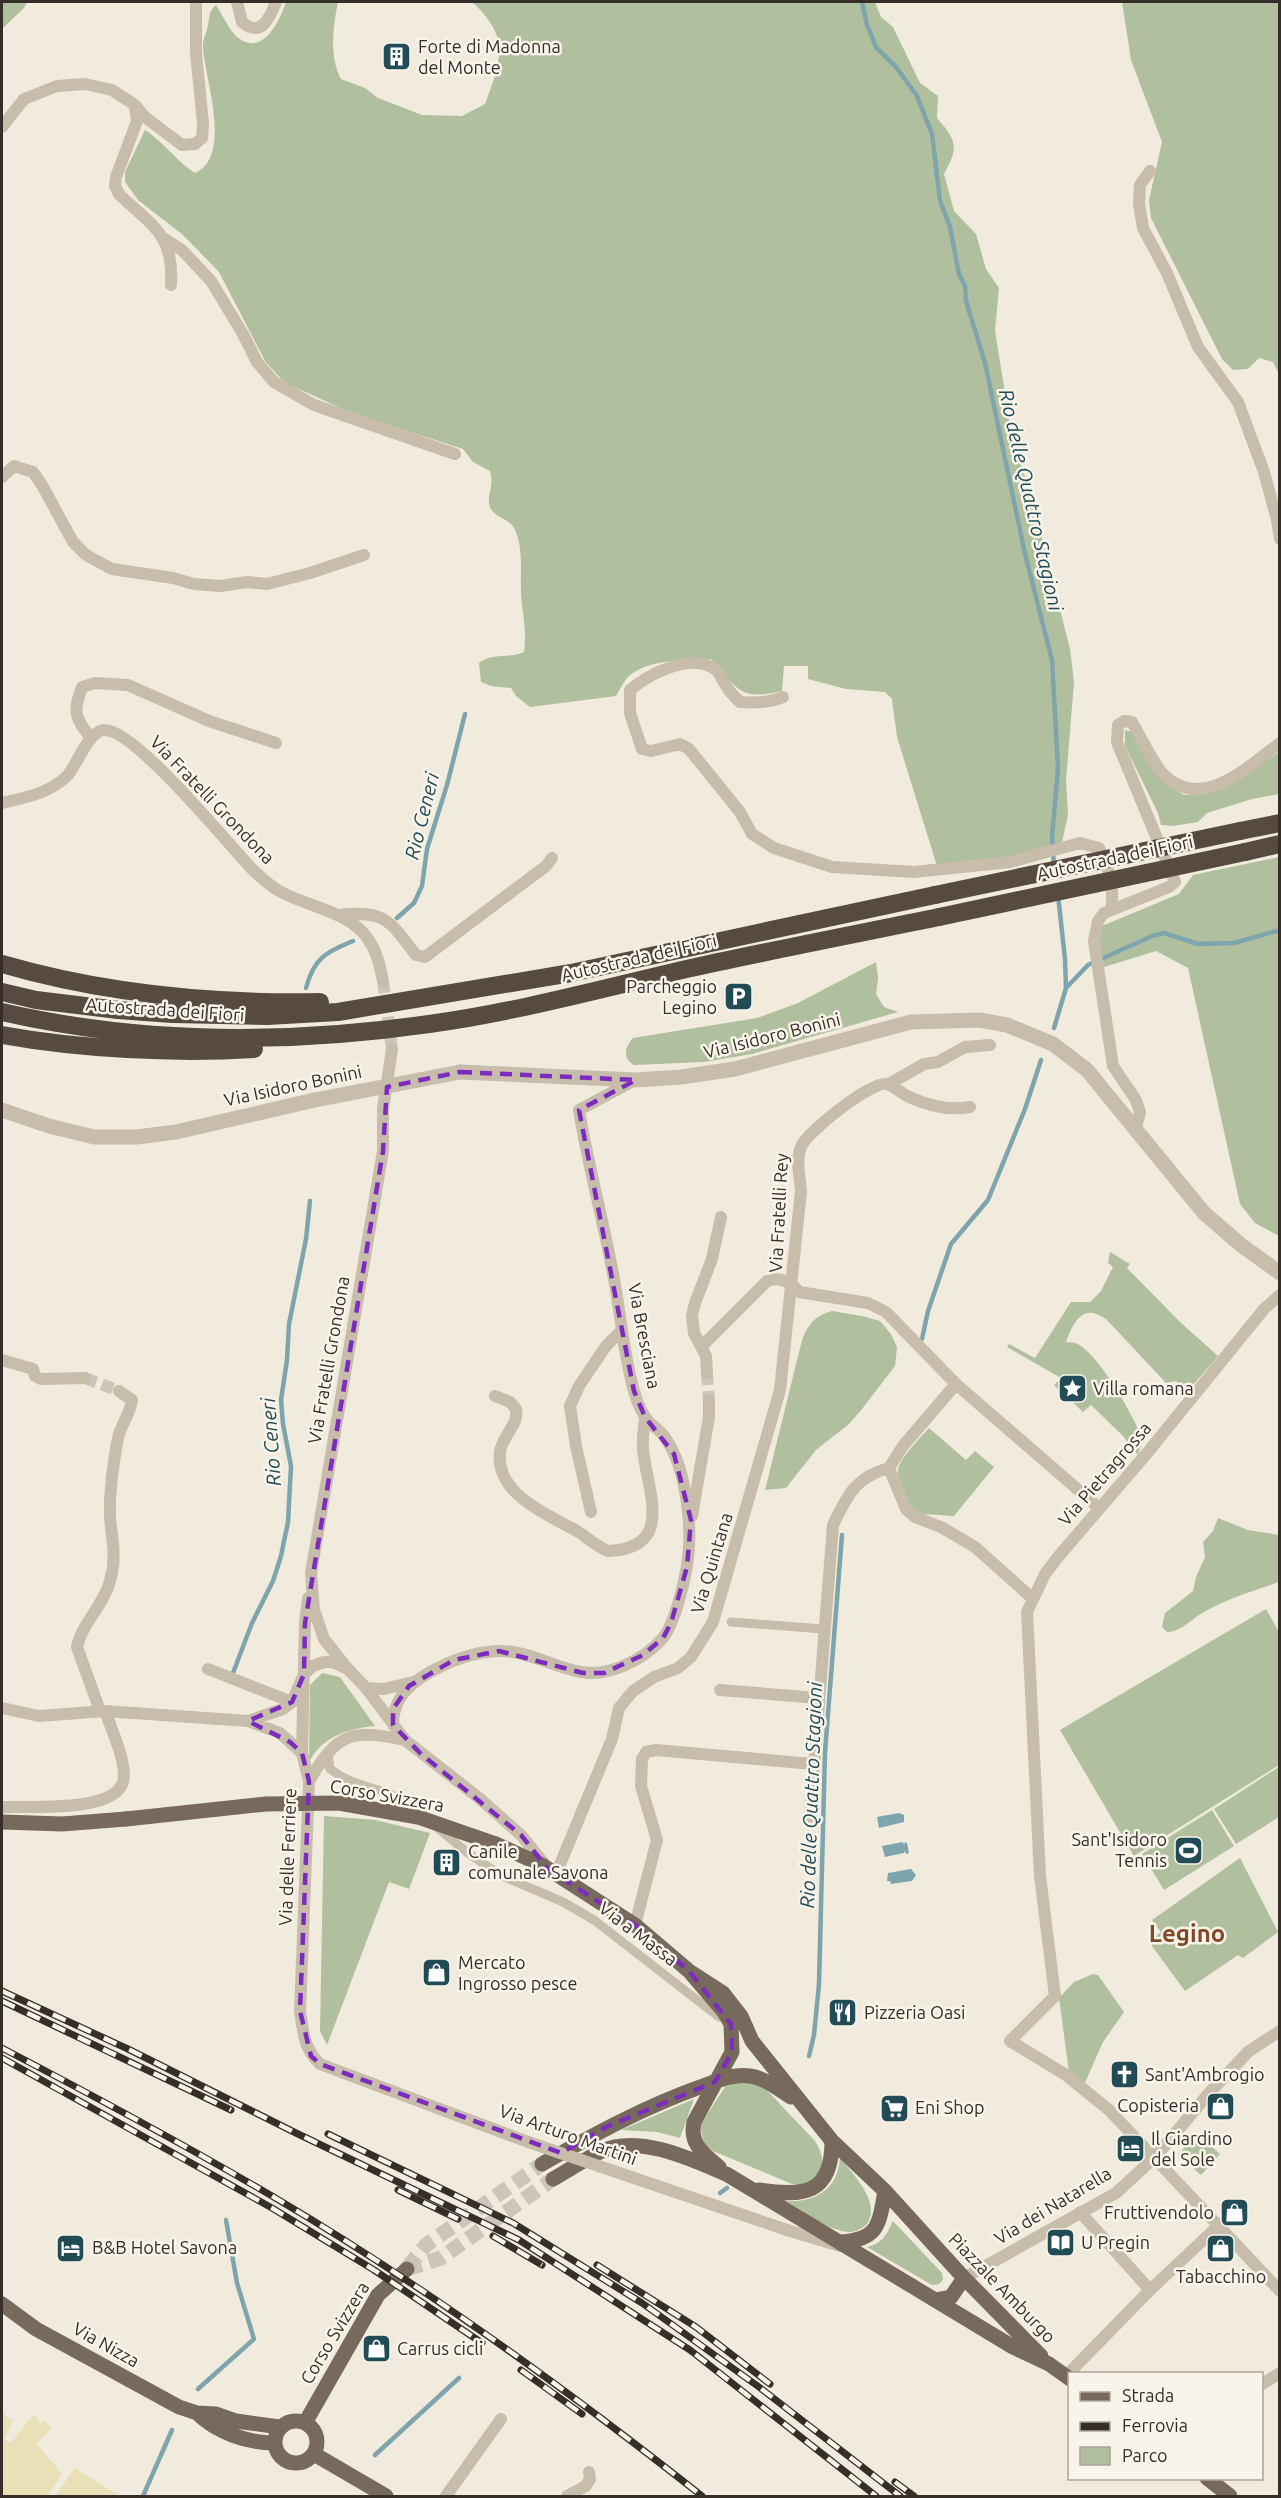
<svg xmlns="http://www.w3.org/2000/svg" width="1281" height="2498" viewBox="0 0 1281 2498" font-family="Ubuntu,sans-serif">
	<rect width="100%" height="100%" fill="#f1ebde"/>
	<path fill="#b0bf9e" d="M2,2H27L24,8L3,28Z
		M286,2H338C333,26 329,57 341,79L365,88L378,98L422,115L462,116L485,104C501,60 511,37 472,2H875L881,17L893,27L920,83L938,96L937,118C957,141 959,147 944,174L954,211L976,234L986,269L999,288L995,331L1012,437L1032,498L1070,649L1074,682L1066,781L1068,815L1062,842L999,860L937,866L897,737L892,699L885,692L846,689L808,679V666H784L782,691C739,701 738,689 711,659C684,661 651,658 629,676C624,681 620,689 616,696L530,707L516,696L511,688L491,686L481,682L479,663C494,652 509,659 524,652C527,630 522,614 521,592C520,572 524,547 514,528C508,517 491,518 489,503C488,493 494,486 490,471L473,462L463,449L349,412L284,382L265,361L219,272L183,235L138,200L125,182V172L145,130C165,143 175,160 195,173C233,156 205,80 203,48C202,39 207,33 208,25C210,16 208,12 216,5C222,14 229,30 237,37C263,58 280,20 286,2Z
		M1122,2H1279V374L1273,362L1259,358L1248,369L1233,370L1222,359L1151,218L1149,200L1162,142L1131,60Z
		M1125,730L1132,732L1164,782L1184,795L1201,794L1232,783L1279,752V794L1252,799L1207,813L1198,822L1173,826L1161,825L1158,813L1125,746Z
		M1279,857V1236L1255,1223L1240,1204L1188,968L1156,951L1104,967L1098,938L1102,926L1179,894L1193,875Z
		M876,962L878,978L876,994L884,1007L898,1012L752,1054L704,1062L634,1065C622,1058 625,1047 633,1038L757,1018L798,1003Z
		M1110,1252L1130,1264L1127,1268L1179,1321L1218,1356L1187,1392L1176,1381L1166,1383L1107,1320C1084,1302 1074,1320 1066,1342C1069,1343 1072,1342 1075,1343C1097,1350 1135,1418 1143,1440L1138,1455L1123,1436L1091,1405L1083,1412L1054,1385L1061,1378L1007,1347L1009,1344L1035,1358L1071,1302H1090L1101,1291L1113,1267L1108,1263Z
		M832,1311L862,1316L880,1321L891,1334L897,1347L895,1366L862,1409L849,1424L816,1450L786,1488L765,1490L802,1340C809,1323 815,1316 832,1311Z
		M929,1428L966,1460L975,1451L994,1467L954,1516L923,1514L911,1508C907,1497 898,1483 898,1471C898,1460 921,1437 929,1428Z
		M1218,1518L1248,1530L1279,1535V1582C1251,1592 1221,1600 1196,1617C1187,1624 1178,1632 1167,1632L1162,1627L1165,1613L1193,1591L1196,1577L1205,1557L1203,1542L1213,1531Z
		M1266,1609L1279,1632V1765L1134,1856L1060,1730Z
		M322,1673L340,1677L375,1726C347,1729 323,1736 309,1762L310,1685Z
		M1279,1767V1817L1236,1844L1214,1809Z
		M1212,1810L1234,1846L1164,1890L1142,1854Z
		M324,1816L375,1820L430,1833L409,1889L389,1882L327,2045L320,2031Z
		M1240,1858L1278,1932L1243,1958L1238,1955L1185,1991L1149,1942L1161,1932L1152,1920Z
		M1093,1974L1098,1975L1124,2012L1103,2042L1084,2085L1069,2072L1059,1998L1074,1982Z
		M736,2082L761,2084L815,2141C830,2165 822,2186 792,2184L713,2151L704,2144L700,2125L725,2087Z
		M694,2099L680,2138L657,2132L621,2130Z
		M1197,2133L1220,2154L1201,2175L1178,2155Z
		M840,2158C853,2174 884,2205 865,2226C861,2229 853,2233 848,2232C827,2230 804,2211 786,2201C815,2203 838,2189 840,2158Z
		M893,2221L942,2273L943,2280L939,2284L932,2285L867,2247C882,2244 887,2234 893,2221Z"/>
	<path fill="#eae0b7" d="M2,2413L13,2421L4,2439L11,2443L34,2414L40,2424L45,2421L52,2428L36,2443L62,2474L48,2495L51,2496H2Z
		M75,2468L120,2496H55Z"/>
	<path fill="#7ea4ac" d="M899,1813L904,1815V1822L879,1828L877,1817Z
		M903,1842L904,1845L905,1842L907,1843L909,1853L906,1854L905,1851L904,1853L885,1857L882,1846Z
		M911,1869L916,1875L912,1881L891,1884L890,1881H887L888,1873Z"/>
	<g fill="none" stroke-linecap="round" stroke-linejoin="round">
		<path stroke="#7ea4ac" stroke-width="4.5" d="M862,2L867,25L876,47L896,67L917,96L932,134L940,201L950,227L959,274L965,286L966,301L985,363L1025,554L1052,660L1058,768L1052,837L1054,866
			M397,918L414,903L422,886L427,849L447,785L465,714
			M306,988C314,958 326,952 353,941
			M1066,988L1088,965L1152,936L1164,933L1198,944L1234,943L1280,930
			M1054,1028L1066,988L1065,959L1058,895
			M922,1339L928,1311L951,1244L988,1200L1025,1109L1041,1060
			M233,1673L252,1623L273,1581L281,1556L288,1522L291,1466L283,1424L281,1400L287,1360L289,1324L306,1239L310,1201
			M809,2056L814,2035L819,1984L825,1752L842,1535
			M720,2193L727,2188
			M198,2389L254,2339L237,2283L226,2220
			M375,2455L459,2378
			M143,2496L172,2430"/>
		<path stroke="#ccc5ba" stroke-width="12" stroke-dasharray="12 6" stroke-linecap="butt" d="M383,981L392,1049
			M707,1373L709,1400
			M85,1378L119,1391"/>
		<path stroke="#ccc5ba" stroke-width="15" stroke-dasharray="15 8" stroke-linecap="butt" d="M407,2268L426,2245L542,2164
			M407,2269L441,2258L553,2179"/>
		<path stroke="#c8bcaa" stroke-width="9" d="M731,1622L823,1629
			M328,1753L330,1769C351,1785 374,1787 397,1797C408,1801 417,1809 425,1816
			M435,1826L468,1853L500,1875L563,1902L594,1920L719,2017"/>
		<path stroke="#c8bcaa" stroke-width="12" d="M237,2L242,22C261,38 270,18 276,2
			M135,107L137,121L116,177L115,186L119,194C151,226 174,232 171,285
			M2,127L24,99L57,86L85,84L112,90L135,105L145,117L182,145L195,144L202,138L203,123L196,53V2
			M1150,171L1140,185L1139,204L1143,228L1167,273L1198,347L1238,402L1264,472L1277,520L1280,539
			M165,239L182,250L211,281L243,334L257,362L274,382L314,405L455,454
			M2,477L14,466L33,472L42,485L73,542L86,555L112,569L173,578L194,584L220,586L247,582L267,584L310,573L364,555
			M783,697C769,703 754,703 740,702C735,697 730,693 727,687C723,683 721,675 717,671C694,650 649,674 630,690V713L642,749L651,751L680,744L689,749L740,812L752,834L774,848L832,867L914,872L1010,862L1080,843L1099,848C1109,868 1115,887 1111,909
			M91,738C74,717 73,712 82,687L95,683L128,685L209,721L276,743
			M2,803C24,798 51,793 68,775C77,764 89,731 104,730C134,728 228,844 252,869C262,879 272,888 285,894C311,907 351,913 368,939C377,952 380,966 383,981
			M338,915C385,910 389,920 416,955L425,957L546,866L552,858
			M392,1049L383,1109V1151L311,1573L314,1610L324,1639L347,1668L366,1688L405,1740L479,1798L521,1835L547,1867
			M889,1084L924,1064L938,1062L965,1047L990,1045
			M1136,1128L1140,1112L1136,1100L1113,1066L1094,941L1098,921L1104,913L1169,887L1175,882L1117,742L1118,725L1124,721L1132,722C1141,737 1152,762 1163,774C1202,813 1247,767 1280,743
			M1280,1295L1264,1309L1148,1452L1058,1557L1045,1574L1027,1612L1040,1876L1055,1996L1010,2041L1066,2075L1109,2110L1280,2291
			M701,1347L767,1281C780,1276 791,1282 799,1292L868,1303L886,1312L956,1384L903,1446L889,1468
			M2,1360L33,1369L35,1376L41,1379L85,1378
			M707,1373L706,1356L694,1333L692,1316L695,1303L712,1259L721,1217
			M956,1384L1098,1507
			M495,1396L510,1402L516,1409C519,1426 502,1435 500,1452C495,1494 548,1515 577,1531C588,1538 596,1546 608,1551C675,1548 648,1494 643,1450C642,1439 644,1427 645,1417
			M889,1468L906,1509L915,1517L941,1527L975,1547L1032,1598
			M591,1512L576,1446L570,1406L579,1386L606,1346L622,1330
			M692,1516L709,1417V1400
			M308,1598L305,1623L302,1753L309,1781L300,2011C303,2032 304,2049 320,2064L528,2142
			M208,1669L292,1702
			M366,1688L384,1689L413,1682
			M720,1690L818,1698
			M2,1708L39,1716L105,1711L248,1721L283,1709L292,1702L304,1674L313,1666L324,1662H333L346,1668
			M100,1711L77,1647C82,1623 104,1605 110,1581C117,1557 112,1541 110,1517C109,1494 113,1466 117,1443C119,1426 130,1416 132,1400L119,1391
			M248,1721L280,1733L302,1753
			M393,1725C393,1701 405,1688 425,1675C447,1662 471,1652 498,1651C526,1650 553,1667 581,1672C609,1677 643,1660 662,1639C674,1626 684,1584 687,1566C693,1530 687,1470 666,1439C662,1432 656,1428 650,1423C642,1415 637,1402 634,1391C623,1353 621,1313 613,1274C603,1219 588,1165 579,1110L635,1080
			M309,1781C338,1732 351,1729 405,1740
			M2,1807C28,1806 114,1813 123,1782C128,1765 111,1728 105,1711
			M810,1817L833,1525C847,1496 855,1477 889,1468
			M556,1874L612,1739L619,1708L633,1691L654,1677L678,1668L691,1657L713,1622L780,1390L801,1191C800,1178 795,1158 802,1145C810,1130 871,1081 887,1084C894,1086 900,1092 907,1096C926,1105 949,1111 970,1107
			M635,1925L657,1840L641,1786L642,1759L646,1752L656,1750L813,1764
			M1080,2212L1150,2290
			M787,2230L840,2246
			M964,2278L1116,2193L1155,2157L1210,2092L1249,2051L1280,2031
			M1066,2376L1150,2290L1218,2226
			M1262,2384L1280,2373
			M446,2496L501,2419
			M567,2496L586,2486L590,2479L589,2472"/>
		<path stroke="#c8bcaa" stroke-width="15" d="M460,1072L636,1080L681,1077L735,1069L911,1022L979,1020L1007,1025L1053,1044L1087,1070L1204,1213L1241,1245L1280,1273
			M2,1110L49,1126L94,1137H137L176,1132L315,1100"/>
		<path stroke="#77695b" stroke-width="15" d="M2,1822L62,1824L126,1819
			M496,1844L542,1865L635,1925L689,1971L724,2012L731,2024L732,2052L694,2122C689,2144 704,2154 719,2167
			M689,1971L723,1993L741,2016L752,2041L832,2141L885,2191L964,2278L1041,2356
			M542,2164C593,2135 644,2107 700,2087C715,2082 733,2073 750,2076C765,2078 778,2089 791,2097
			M553,2179C569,2170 585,2159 602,2151C640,2134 693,2160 728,2175L1013,2347L1049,2364L1070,2379
			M759,2190C804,2197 832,2194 832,2141
			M842,2242C879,2239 879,2224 885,2191
			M935,2300L951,2297L964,2278
			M2,2304L36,2329L179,2407L197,2413L216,2414L236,2421L280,2427
			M197,2413C216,2432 247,2443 274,2443
			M275 2442a21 21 0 1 1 42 0a21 21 0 1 1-42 0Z
			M305,2423L378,2295L407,2269
			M314,2454L386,2496
			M1207,2478L1230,2496"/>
		<path stroke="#574b41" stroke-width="18" d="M1240,831L1280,823
			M1245,852L1280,844
			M2,964C105,994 213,1004 320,1002
			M2,992L36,1000L118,1010L172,1014L267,1016L338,1012L571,973L935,895
			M2,1012C141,1044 288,1044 429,1024C517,1012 604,988 691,968C773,950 856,934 939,917
			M2,1035C79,1049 175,1054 254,1049"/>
		<defs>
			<path id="rail" d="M2,1991L128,2049L296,2133L519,2240L690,2350L876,2496
				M2,2001L231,2110
				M2,2048C92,2095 183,2144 272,2196C422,2284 565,2388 702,2496
				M2,2058L272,2208L374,2270L482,2343
				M328,2134L513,2223L642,2303L759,2387L900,2496
				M398,2190L458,2219
				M493,2236L542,2265
				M597,2265L696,2327L770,2384
				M521,2370L582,2414
				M895,2482L914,2496"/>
		</defs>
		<use href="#rail" stroke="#362f29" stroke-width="7"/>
		<use href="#rail" stroke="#f9f4ea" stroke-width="4.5" stroke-dasharray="14" stroke-linecap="butt"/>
		<path stroke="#c8bcaa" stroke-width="12" d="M528,2142L787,2230"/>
		<path stroke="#c8bcaa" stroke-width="15" d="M315,1100L460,1072"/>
		<path stroke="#77695b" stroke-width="15" d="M126,1819L266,1804L339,1803L418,1817L496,1844"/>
		<path stroke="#574b41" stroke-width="18" d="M935,895L1240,831
			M939,917L1245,852"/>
	</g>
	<path fill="none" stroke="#7b2cbf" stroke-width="4.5" stroke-dasharray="12 8" stroke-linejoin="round" d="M460,1072L636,1080L579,1110L634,1391L645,1417L674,1454L691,1520L687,1567L671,1623L663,1638L643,1655L604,1673H583L499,1651L454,1660L409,1686L393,1709V1725L421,1754L521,1835L549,1870L635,1925L689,1971L731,2024L732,2052L715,2082L608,2126L561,2153L320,2064L311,2056L300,2011L309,1781L302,1753L290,1742L248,1721L292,1702L304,1674L305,1623L383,1151L387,1087Z"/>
	<defs>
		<symbol id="building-square" viewBox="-11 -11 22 22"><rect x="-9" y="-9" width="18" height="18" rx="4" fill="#214b55" stroke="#f9f4ea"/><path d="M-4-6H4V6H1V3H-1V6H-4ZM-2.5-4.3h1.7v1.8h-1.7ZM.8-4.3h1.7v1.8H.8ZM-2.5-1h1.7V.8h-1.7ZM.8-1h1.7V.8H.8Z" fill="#fff"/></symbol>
		<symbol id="parking-square" viewBox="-11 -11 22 22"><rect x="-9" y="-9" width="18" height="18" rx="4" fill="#214b55" stroke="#f9f4ea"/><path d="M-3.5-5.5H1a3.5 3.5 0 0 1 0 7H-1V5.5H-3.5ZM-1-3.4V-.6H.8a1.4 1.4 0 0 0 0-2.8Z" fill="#fff"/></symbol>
		<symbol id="sight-square" viewBox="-11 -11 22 22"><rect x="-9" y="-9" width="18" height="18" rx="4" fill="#214b55" stroke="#f9f4ea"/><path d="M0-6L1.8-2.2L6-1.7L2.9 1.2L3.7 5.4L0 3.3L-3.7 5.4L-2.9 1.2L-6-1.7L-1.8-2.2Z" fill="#fff"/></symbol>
		<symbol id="stadium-square" viewBox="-11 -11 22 22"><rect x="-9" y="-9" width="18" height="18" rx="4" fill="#214b55" stroke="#f9f4ea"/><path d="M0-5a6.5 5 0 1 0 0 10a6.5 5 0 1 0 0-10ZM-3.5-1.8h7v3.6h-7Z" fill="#fff"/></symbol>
		<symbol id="shop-square" viewBox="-11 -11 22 22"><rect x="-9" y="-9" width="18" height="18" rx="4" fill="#214b55" stroke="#f9f4ea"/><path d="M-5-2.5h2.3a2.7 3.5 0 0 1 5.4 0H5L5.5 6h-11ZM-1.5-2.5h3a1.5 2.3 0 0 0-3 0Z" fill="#fff"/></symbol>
		<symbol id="restaurant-square" viewBox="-11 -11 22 22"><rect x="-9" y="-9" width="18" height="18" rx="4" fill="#214b55" stroke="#f9f4ea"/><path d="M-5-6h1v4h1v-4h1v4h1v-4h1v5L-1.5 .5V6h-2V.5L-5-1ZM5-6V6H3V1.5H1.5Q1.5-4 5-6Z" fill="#fff"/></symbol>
		<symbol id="church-square" viewBox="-11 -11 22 22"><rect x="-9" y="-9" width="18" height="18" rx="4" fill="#214b55" stroke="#f9f4ea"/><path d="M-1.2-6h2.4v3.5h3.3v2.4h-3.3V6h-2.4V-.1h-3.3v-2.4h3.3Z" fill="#fff"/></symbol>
		<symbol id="supermarket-square" viewBox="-11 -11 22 22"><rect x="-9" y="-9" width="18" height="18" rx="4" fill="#214b55" stroke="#f9f4ea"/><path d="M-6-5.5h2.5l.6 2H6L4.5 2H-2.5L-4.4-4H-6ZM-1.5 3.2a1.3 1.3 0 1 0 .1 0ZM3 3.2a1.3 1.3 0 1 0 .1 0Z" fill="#fff"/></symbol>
		<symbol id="hotel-square" viewBox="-11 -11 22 22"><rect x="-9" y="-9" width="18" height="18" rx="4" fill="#214b55" stroke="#f9f4ea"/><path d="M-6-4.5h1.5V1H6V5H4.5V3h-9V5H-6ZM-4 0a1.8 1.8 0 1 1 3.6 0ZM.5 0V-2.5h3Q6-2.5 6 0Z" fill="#fff"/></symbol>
		<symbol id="library-square" viewBox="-11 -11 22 22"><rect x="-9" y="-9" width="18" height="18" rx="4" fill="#214b55" stroke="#f9f4ea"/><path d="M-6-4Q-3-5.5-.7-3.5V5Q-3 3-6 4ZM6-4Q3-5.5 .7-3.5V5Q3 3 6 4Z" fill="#fff"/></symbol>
	</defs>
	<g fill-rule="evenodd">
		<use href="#building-square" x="380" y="40" width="33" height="33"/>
		<use href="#parking-square" x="722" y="980" width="33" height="33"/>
		<use href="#sight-square" x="1056" y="1372" width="33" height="33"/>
		<use href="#stadium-square" x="1172" y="1834" width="33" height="33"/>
		<use href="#building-square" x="430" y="1846" width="33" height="33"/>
		<use href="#shop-square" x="420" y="1956" width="33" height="33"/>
		<use href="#restaurant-square" x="826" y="1996" width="33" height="33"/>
		<use href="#church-square" x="1108" y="2058" width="33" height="33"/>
		<use href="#shop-square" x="1204" y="2090" width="33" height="33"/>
		<use href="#supermarket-square" x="878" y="2092" width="33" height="33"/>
		<use href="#hotel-square" x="1114" y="2132" width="33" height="33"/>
		<use href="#shop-square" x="1218" y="2196" width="33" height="33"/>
		<use href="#library-square" x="1044" y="2226" width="33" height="33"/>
		<use href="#hotel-square" x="54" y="2232" width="33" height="33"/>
		<use href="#shop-square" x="1204" y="2232" width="33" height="33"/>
		<use href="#shop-square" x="360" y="2332" width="33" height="33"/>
	</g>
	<g text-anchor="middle" stroke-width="5" stroke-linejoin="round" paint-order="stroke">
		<g font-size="18" fill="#362f29" stroke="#f9f4ea" text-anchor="start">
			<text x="418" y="53">Forte di Madonna<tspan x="418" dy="21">del Monte</tspan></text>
			<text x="717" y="993" text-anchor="end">Parcheggio<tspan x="717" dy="21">Legino</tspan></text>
			<text x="1093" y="1395">Villa romana</text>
			<text x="1167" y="1846" text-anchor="end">Sant'Isidoro<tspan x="1167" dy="21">Tennis</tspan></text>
			<text x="468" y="1858">Canile<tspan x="468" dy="21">comunale Savona</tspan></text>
			<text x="458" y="1969">Mercato<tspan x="458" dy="21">Ingrosso pesce</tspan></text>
			<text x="864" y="2019">Pizzeria Oasi</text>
			<text x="1145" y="2081">Sant'Ambrogio</text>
			<text x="1199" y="2112" text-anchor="end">Copisteria</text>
			<text x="915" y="2114">Eni Shop</text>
			<text x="1151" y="2145">Il Giardino<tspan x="1151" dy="21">del Sole</tspan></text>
			<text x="1214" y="2219" text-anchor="end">Fruttivendolo</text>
			<text x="1081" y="2249">U Pregin</text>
			<text x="92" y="2254">B&amp;B Hotel Savona</text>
			<text x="1221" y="2283" text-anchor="middle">Tabacchino</text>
			<text x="397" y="2355">Carrus cicli</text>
		</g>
		<g font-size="18" fill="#362f29" stroke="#f9f4ea">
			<text transform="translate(212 800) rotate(46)" y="6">Via Fratelli Grondona</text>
			<text transform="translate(1115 858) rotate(-12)" y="6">Autostrada dei Fiori</text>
			<text transform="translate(639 958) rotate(-13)" y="6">Autostrada dei Fiori</text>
			<text transform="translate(165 1010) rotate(4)" y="6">Autostrada dei Fiori</text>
			<text transform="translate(772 1036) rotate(-14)" y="6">Via Isidoro Bonini</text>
			<text transform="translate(293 1086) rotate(-12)" y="6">Via Isidoro Bonini</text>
			<text transform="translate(779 1213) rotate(-87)" y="6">Via Fratelli Rey</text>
			<text transform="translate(644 1336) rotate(79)" y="6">Via Bresciana</text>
			<text transform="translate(329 1360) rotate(-80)" y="6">Via Fratelli Grondona</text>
			<text transform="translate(1105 1474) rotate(-49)" y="6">Via Pietragrossa</text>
			<text transform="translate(712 1563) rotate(-73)" y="6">Via Quintana</text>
			<text transform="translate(387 1796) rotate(10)" y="6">Corso Svizzera</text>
			<text transform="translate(288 1857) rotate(-88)" y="6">Via delle Ferriere</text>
			<text transform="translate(638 1934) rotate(37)" y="6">Via a Massa</text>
			<text transform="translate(568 2135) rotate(20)" y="6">Via Arturo Martini</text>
			<text transform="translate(1053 2206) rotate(-31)" y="6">Via dei Natarella</text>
			<text transform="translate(1002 2288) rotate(46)" y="6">Piazzale Amburgo</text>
			<text transform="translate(335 2333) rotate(-59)" y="6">Corso Svizzera</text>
			<text transform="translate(106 2345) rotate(29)" y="6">Via Nizza</text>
		</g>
		<g font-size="20" font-style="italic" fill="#214b55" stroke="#f9f4ea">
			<text transform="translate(1031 500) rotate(77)" y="7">Rio delle Quattro Stagioni</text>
			<text transform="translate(422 816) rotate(-76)" y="7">Rio Ceneri</text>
			<text transform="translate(271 1442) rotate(-94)" y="7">Rio Ceneri</text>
			<text transform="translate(811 1795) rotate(-88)" y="7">Rio delle Quattro Stagioni</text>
		</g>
		<g font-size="24" font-weight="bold" fill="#804927" stroke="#f9f4ea">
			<text x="1187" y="1942">Legino</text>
		</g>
	</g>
	<rect width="1281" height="2498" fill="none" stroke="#362f29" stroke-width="6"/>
	<rect x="1068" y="2372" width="195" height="108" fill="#f9f4ea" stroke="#aba59d" stroke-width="1.5"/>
	<rect x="1080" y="2392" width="30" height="9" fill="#77695b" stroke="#aba59d" stroke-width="1.5"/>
	<text x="1122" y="2402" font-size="18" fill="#362f29">Strada</text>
	<rect x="1080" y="2422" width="30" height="9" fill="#362f29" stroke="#aba59d" stroke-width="1.5"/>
	<text x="1122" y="2432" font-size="18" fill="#362f29">Ferrovia</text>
	<rect x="1080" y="2447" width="30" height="18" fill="#b0bf9e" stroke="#aba59d" stroke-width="1.5"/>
	<text x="1122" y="2462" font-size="18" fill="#362f29">Parco</text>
</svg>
